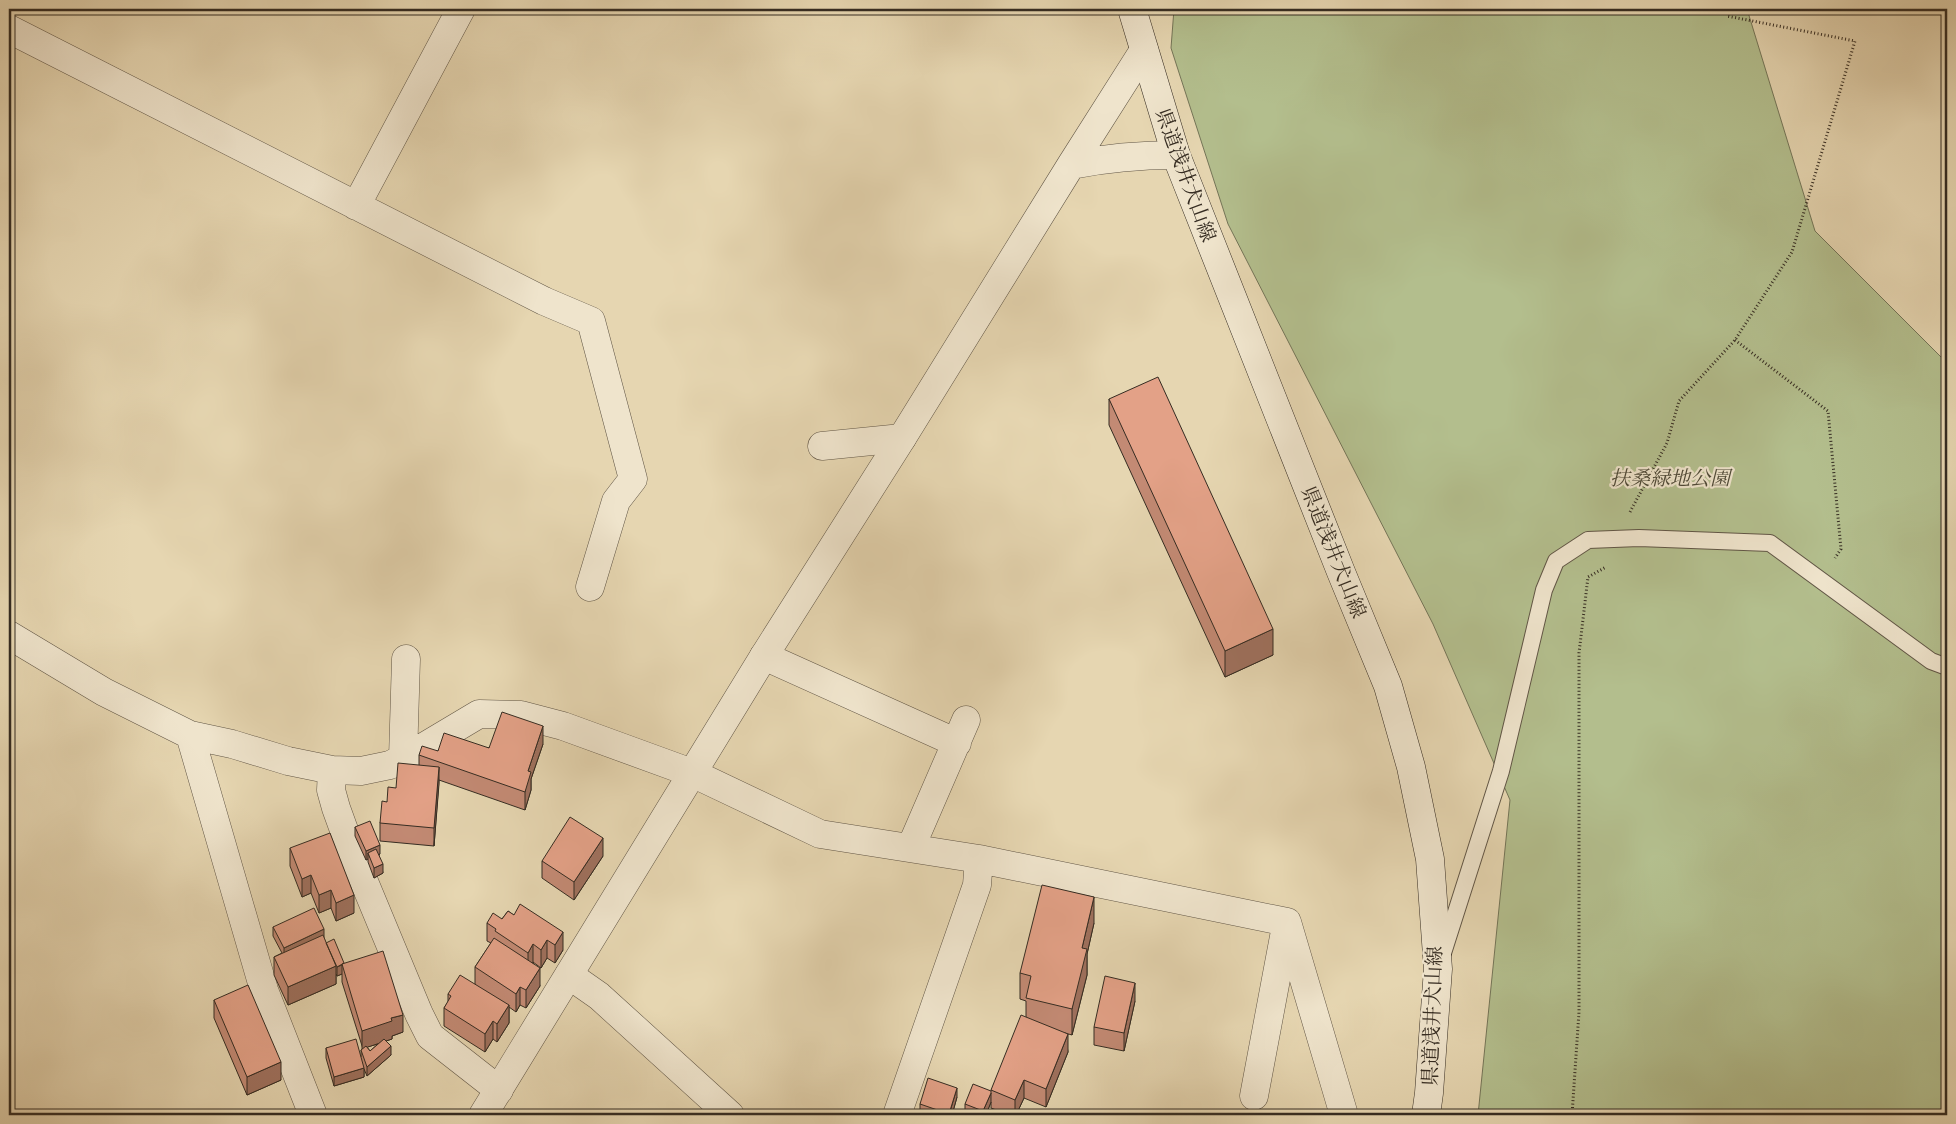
<svg xmlns="http://www.w3.org/2000/svg" width="1956" height="1124" viewBox="0 0 1956 1124" font-family="'Libre Bodoni','Noto Serif JP',serif">
	<rect width="100%" height="100%" fill="#e6d6b1"/>
	<filter id="stains"><feTurbulence type="fractalNoise" baseFrequency=".004" numOctaves="4"/><feColorMatrix values="0 0 0 0 .2 0 0 0 0 .09 0 0 0 0 .02 0 0 0 .5 -.17"/></filter>
	<radialGradient id="worn" r=".72"><stop offset=".6" stop-color="#630" stop-opacity="0"/><stop offset="1" stop-color="#630" stop-opacity=".3"/></radialGradient>
	<path fill="#b3be8d" stroke="#747558" d="M1174,9H1747L1815,231L1947,363V1115H1478L1510,800L1433,624L1228,224L1171,48Z"/>
	<g fill="none" stroke-linecap="round" stroke-linejoin="round">
		<defs>
			<path id="service" d="M1443,953L1501,771L1544,590L1556,561L1588,540L1639,538L1770,543L1931,661L1947,667"/>
			<path id="minor" d="M9,29L544,301L591,321L633,479L616,501L590,587
				M356,206L461,9
				M822,446L902,438
				M9,635L104,692L190,735L264,990L313,1115
				M764,656L957,743
				M190,735L232,744L288,761L332,770L361,771L390,765L417,751L479,714L521,715L563,726L692,773L820,834L979,859L1287,922L1344,1115
				M403,758L406,659
				M332,770L331,790L336,808L353,855L419,1014L430,1036L499,1090
				M911,847L966,720
				M569,975L599,996L730,1115
				M1254,1096L1286,926
				M897,1115L977,885L979,859"/>
			<path id="tertiary" d="M1071,165C1106,158 1140,155 1176,155
				M483,1115L764,656L902,438L1071,165L1144,50"/>
			<path id="secondary" d="M1132,9L1176,155L1341,572L1388,686L1411,767L1430,859L1438,969L1429,1093L1426,1115"/>
		</defs>
		<use href="#service" stroke="#615646" stroke-width="18"/>
		<use href="#minor" stroke="#615646" stroke-width="29"/>
		<use href="#tertiary" stroke="#615646" stroke-width="29"/>
		<use href="#secondary" stroke="#352c22" stroke-width="29"/>
		<path stroke="#352c22" stroke-width="3" stroke-dasharray="1 2.5" stroke-linecap="butt" d="M1735,340L1828,411L1841,549L1835,558
			M1630,512L1667,443L1679,401L1735,340L1792,252L1855,41L1727,16V9
			M1572,1115L1579,1012V653L1588,577L1606,567"/>
		<use href="#service" stroke="#efe4cc" stroke-width="16"/>
		<use href="#minor" stroke="#efe4cc" stroke-width="28"/>
		<use href="#tertiary" stroke="#efe4cc" stroke-width="28"/>
		<use href="#secondary" stroke="#efe4cc" stroke-width="28"/>
	</g>
	<path fill="#c38a74" stroke="#352c22" fill-rule="evenodd" d="M1109,399L1273,655L1225,677L1109,425Z
		M543,744L531,779V790L525,810L439,780L434,846L380,841V823L387,802L396,788L419,765V755L438,751Z
		M355,827L380,854L379,855L383,873L374,878L368,862V859L366,860L355,836Z
		M290,848L354,913L336,921L331,908L319,913L311,893L302,897L290,866Z
		M603,856L574,900L542,878V861Z
		M508,911L563,950L555,963L547,958L541,968L533,962L540,986L526,1008L520,1005L516,1012L509,1007V1023L497,1042L493,1039L485,1052L444,1026V1008L448,1002V994L475,984V967L491,943L487,941V923L502,919Z
		M1094,923L1087,954V975L1072,1035L1065,1033L1068,1052L1046,1107L1024,1098L1016,1115H1009L991,1108V1102L986,1115H971L965,1113V1104L991,1091L1026,1018V1001L1020,999V973Z
		M273,927L324,938L326,943L403,1032L392,1036V1039L386,1041L391,1055L367,1076L364,1069V1077L334,1086L326,1058V1048L361,1057V1050L363,1049L342,982V974L337,976L336,974V984L288,1005L274,975V957L282,953L273,936ZM378,1044L370,1051L367,1047Z
		M214,1000L281,1080L247,1095L214,1018Z
		M1135,1001L1124,1051L1094,1045V1027Z
		M957,1097L952,1115H927L920,1113V1104Z"/>
	<path fill="#9f715e" stroke="#352c22" d="M1273,629V655L1225,677V651Z
		M543,726V744L531,779V790L525,810V792L528,771Z
		M439,767V784L434,846V828Z
		M603,838V856L574,900V882Z
		M380,845V854L370,858L368,853V859L366,860V851Z
		M383,864V873L374,878V868Z
		M311,875V893L302,897V879Z
		M331,890V908L319,913V895Z
		M354,895V913L336,921V903Z
		M1094,897V923L1087,954V975L1072,1035V1009L1082,948Z
		M324,929V938L284,958V948Z
		M563,932V950L555,963V945Z
		M547,940V958L541,968V950Z
		M533,944V962L528,971V953Z
		M342,965V974L337,976V967Z
		M336,966V984L288,1005V987Z
		M540,968V986L526,1008V990Z
		M1135,983V1001L1124,1051V1033Z
		M520,987V1005L516,1012V994Z
		M509,1005V1023L497,1042V1024Z
		M403,1015V1032L392,1036V1039L362,1049V1031L391,1018Z
		M493,1021V1039L485,1052V1034Z
		M1068,1034V1052L1046,1107V1089Z
		M391,1046V1055L367,1076V1067Z
		M281,1062V1080L247,1095V1077Z
		M364,1068V1077L334,1086V1077Z
		M1024,1080V1098L1016,1115H1015V1100Z
		M957,1088V1097L952,1115H949Z
		M991,1093V1102L986,1115H983V1111Z"/>
	<path fill="#e3a187" stroke="#352c22" d="M1158,377L1273,629L1225,651L1109,399Z
		M502,712L543,726L528,771L531,772L525,792L419,755L422,746L438,751L444,733L489,748Z
		M398,763L439,767L434,828L380,823L382,801L387,802L388,787L396,788Z
		M570,817L603,838L574,882L542,861Z
		M370,821L380,845L366,851L355,827Z
		M330,833L354,895L336,903L331,890L319,895L311,875L302,879L290,848Z
		M376,849L383,864L374,868L368,853Z
		M1042,885L1094,897L1082,948L1087,949L1072,1009L1026,998L1031,976L1020,973Z
		M520,904L563,932L555,945L547,940L541,950L533,944L528,953L495,931L496,929L487,923L493,913L502,919L508,911L514,915Z
		M314,908L324,929L284,948L273,927Z
		M323,935L336,966L288,987L274,957Z
		M494,938L540,968L526,990L520,987L516,994L475,967Z
		M334,939L344,963L337,967L326,943Z
		M383,951L403,1015L391,1018L392,1021L362,1031L342,964Z
		M460,975L509,1005L497,1024L493,1021L485,1034L444,1008L451,996L448,994Z
		M1105,976L1135,983L1124,1033L1094,1027Z
		M248,985L281,1062L247,1077L214,1000Z
		M1021,1015L1068,1034L1046,1089L1024,1080L1015,1100L991,1090Z
		M356,1039L364,1068L334,1077L326,1048Z
		M384,1039L391,1046L367,1067L361,1050L366,1046L370,1051Z
		M928,1078L957,1088L949,1114L920,1104Z
		M973,1084L991,1091V1093L983,1111L965,1104Z"/>
	<g text-anchor="middle" stroke-width="4.5" stroke-linejoin="round" paint-order="stroke">
		<g font-size="20" fill="#352c22" stroke="#efe4cc">
			<text transform="translate(1186 175) rotate(70)" y="7">県道浅井犬山線</text>
			<text transform="translate(1334 552) rotate(68)" y="7">県道浅井犬山線</text>
			<text transform="translate(1432 1016) rotate(-88)" y="7">県道浅井犬山線</text>
		</g>
		<g font-size="20" font-style="italic" fill="#4e4937" stroke="#efe4cc">
			<text x="1670" y="485">扶桑緑地公園</text>
		</g>
	</g>
	<rect width="1956" height="1124" fill="none" stroke="#e6d6b1" stroke-width="30"/>
	<rect x="10" y="10" width="1936" height="1104" fill="none" stroke="#352c22" stroke-width="2.5"/>
	<rect x="15" y="15" width="1926" height="1094" fill="none" stroke="#352c22"/>
	<rect width="100%" height="100%" filter="url(#stains)"/>
	<rect width="100%" height="100%" fill="url(#worn)"/>
</svg>
